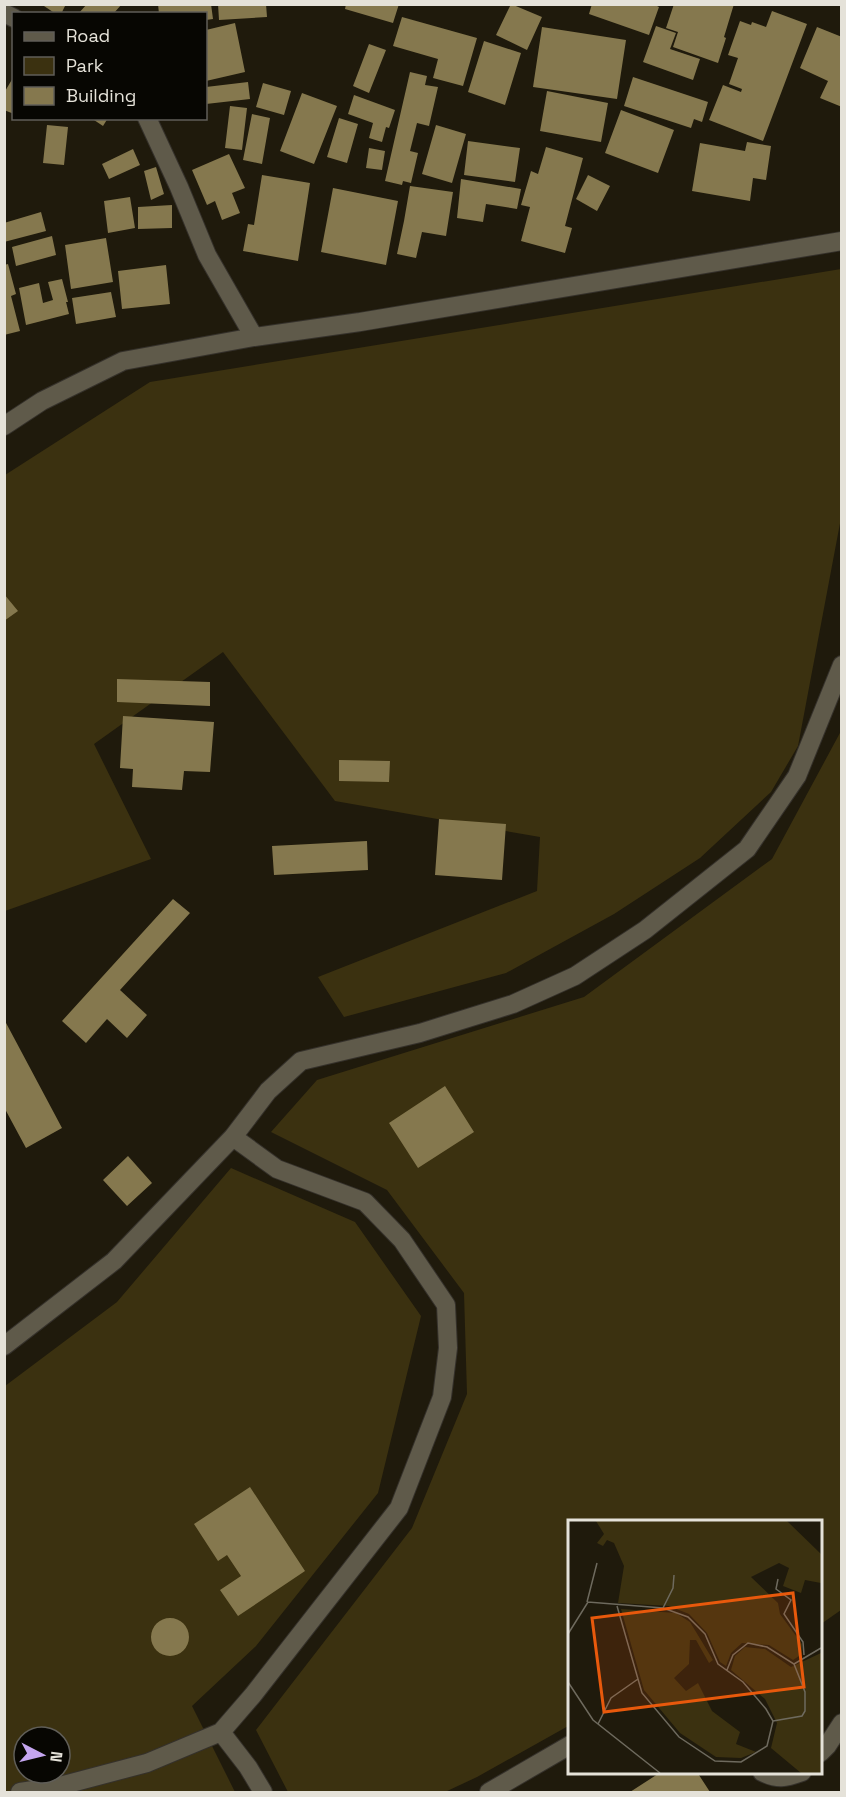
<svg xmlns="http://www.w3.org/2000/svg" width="846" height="1797" viewBox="0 0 846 1797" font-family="'Space Grotesk',sans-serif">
	<rect width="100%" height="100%" fill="#1f1a0c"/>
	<path fill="#3b3110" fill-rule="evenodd" d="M841,269V518L798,746L771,792L700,858L614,914L506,973L344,1017L318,977L537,891L540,837L335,801L223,652L94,744L151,859L5,911V475L150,382Z
		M841,731V1610L821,1624L820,1521H570V1725L477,1777L445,1792H288L256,1730L412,1528L467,1394L464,1293L387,1190L271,1132L317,1080L584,997L772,859Z
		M231,1168L355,1222L421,1316L378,1493L256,1646L192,1706L235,1792H5V1386L117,1302ZM24,1737H60V1773H24Z"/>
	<path fill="#85784e" d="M41,4H66L61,14H56Z
		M87,4H122L113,14H78Z
		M158,4H211L213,19L206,20V14H159Z
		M218,4H266L267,17L219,20Z
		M346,4H399L393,23L345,9Z
		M511,4L542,17L527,50L496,35Z
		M592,4H653L659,7L649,35L589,14Z
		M674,4H734L724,37L726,38L718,63L673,47L678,32L666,28Z
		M772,11L807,24L763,141L709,120L723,85L741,92L742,89L729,84L738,58L728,55L740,21L751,25L752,22L766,27Z
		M402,17L477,38L463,86L433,78L438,59L393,46Z
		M235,23L245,72L206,81V30Z
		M656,26L676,33L670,49L700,59L693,80L643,62Z
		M542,27L626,40L617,99L533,87Z
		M817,27L842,37V107L820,98L828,81L800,68Z
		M484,41L521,53L505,105L468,92Z
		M369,44L386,50L369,93L353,86Z
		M410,72L427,76L425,85L438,87L429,126L417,123L410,151L418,153L411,183L403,181L402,185L385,181Z
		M14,76V114L4,110V93Z
		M633,77L708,102L702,122L694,119L691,128L624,106Z
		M248,82L250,99L206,104V87Z
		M263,83L291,91L284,115L256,107Z
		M547,91L608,103L601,142L540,131Z
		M302,93L337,106L314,164L280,151Z
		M354,95L395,110L389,128L386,127L382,142L369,138L373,123L348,114Z
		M230,106L247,108L242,150L225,148Z
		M621,110L674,130L658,173L605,153Z
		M252,114L270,118L262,164L243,160Z
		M91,118H108L103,126Z
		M339,118L358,124L347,163L327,157Z
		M47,125L68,127L64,165L43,163Z
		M436,125L466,134L452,183L422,174Z
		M468,141L520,148L515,182L464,175Z
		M747,142L771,146L766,180L753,178L750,201L692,191L700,143L745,151Z
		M546,147L583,158L565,226L572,228L565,253L521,241L530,207L521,205L531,171L538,174Z
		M369,148L385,151L382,170L366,168Z
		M133,149L140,165L109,179L102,164Z
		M229,154L245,188L232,193L240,213L222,220L215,201L207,205L192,170Z
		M156,167L164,194L151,200L144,171Z
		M262,175L310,183L298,261L243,251L248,224L254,225Z
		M588,175L610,186L597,211L576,199Z
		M461,179L521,189L517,209L486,204L483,222L457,218Z
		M410,186L453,192L446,236L422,232L416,258L397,254L404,221Z
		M333,188L398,201L386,265L321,252Z
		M130,197L135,228L108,233L104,201Z
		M172,205V228L138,229V207Z
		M41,212L46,231L4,242V223Z
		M52,236L56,255L16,266L12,247Z
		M106,238L113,282L71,289L65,245Z
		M8,264L16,294L11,296L20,331L4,335V265Z
		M166,265L170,304L122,309L118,271Z
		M62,279L68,302H66L69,314L26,325L19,288L39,283L43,303L53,300L48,282Z
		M111,292L116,317L76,324L72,298Z
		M4,594L18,611L4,621Z
		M117,679L210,682V706L117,702Z
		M123,716L214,722L210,772L184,771L182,790L132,787L133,769L120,768Z
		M339,760L390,761L389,782L339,781Z
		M439,819L506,824L502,880L435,875Z
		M367,841L368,870L274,875L272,846Z
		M173,899L190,913L120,990L147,1015L127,1038L107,1019L86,1043L62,1021Z
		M5,1021L62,1128L26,1148L5,1109Z
		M445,1086L474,1132L418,1168L389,1123Z
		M128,1156L152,1183L127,1206L103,1180Z
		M250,1487L305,1571L238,1616L220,1590L241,1576L227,1555L218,1561L194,1524Z
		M151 1637a19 19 0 1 1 38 0a19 19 0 1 1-38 0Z
		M661,1772H697L710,1792H630Z"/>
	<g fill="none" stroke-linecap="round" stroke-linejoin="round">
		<defs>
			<path id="minor" d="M4,13L14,18
				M147,118L179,187L207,255L254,337
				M4,426L42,401L123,361L254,337L360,322L842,241
				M4,1346L114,1261L233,1137L268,1091L301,1061L420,1033L513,1004L575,976L645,930L747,849L797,776L842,665
				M221,1732L248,1767L263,1792
				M820,1753L827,1746L842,1723
				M762,1772C778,1780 785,1778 802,1772
				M20,1792L60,1786L147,1763L221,1732L253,1695L399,1508L442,1397L448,1348L446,1305L402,1240L365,1202L277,1169L233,1137
				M489,1792L570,1745"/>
		</defs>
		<use href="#minor" stroke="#35312b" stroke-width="20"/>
		<use href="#minor" stroke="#5f5a4a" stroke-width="18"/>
	</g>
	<g transform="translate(568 1520)">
		<rect width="254" height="254" fill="#1f1a0c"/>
		<path d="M28,1H219L253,34V63L237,60L233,73L215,66L221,48L211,43L183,57L210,83L212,94L234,124V134L225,140L201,125L174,123L163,133L158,146L152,142L139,113L121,94L101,86L50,83L56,46L46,23L39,20L35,26L29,23L36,14ZM53,89L108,93L122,102L145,140L141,143L128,120H122L121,144L106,158L118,171L130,163L144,191L172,212L168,224L188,232L173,238L148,237L112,213L76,170ZM177,127L197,129L223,147L253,133V253H233L203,228L209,203L197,179L163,150L167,136Z" fill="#3b3110"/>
		<path fill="none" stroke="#6e6a5e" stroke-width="1.5" d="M210,59L208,69L223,80L216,94L235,122L236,135M19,82L29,43M95,88L105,68L106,55M0,114L20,82L95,88L120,97L137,114L150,144L175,162L198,189L205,201L199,226L173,242L147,241L111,217L74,173L49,86M226,144L253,128M159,150L165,135L180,123L199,127L226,144L237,172V191L234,196L205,201M0,162L25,200L92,253M30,204L43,178L70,159"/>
		<path fill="#e8590c" fill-opacity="0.15" stroke="#e8590c" stroke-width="3" d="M225,73L236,167L36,192L24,98Z"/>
		<rect width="254" height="254" fill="none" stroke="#e5e2d9" stroke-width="3"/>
	</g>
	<rect width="846" height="1797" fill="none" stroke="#e5e2d9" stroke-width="12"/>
	<rect x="12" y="12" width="195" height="108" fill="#070602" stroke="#605e58" stroke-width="1.5"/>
	<rect x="24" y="32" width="30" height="9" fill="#5f5a4a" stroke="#605e58" stroke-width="1.5"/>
	<text x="66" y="42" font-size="18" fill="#e5e2d9">Road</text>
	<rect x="24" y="57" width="30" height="18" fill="#3b3110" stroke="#605e58" stroke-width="1.5"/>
	<text x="66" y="72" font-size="18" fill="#e5e2d9">Park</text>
	<rect x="24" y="87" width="30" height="18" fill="#85784e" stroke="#605e58" stroke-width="1.5"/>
	<text x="66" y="102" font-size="18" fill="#e5e2d9">Building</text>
	<g transform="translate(42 1755) rotate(97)"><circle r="28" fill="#070602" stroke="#605e58" stroke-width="1.5"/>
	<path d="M0-4.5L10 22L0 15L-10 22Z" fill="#c5a6f0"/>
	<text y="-9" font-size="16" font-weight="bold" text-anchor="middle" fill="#e5e2d9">N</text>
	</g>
</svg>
